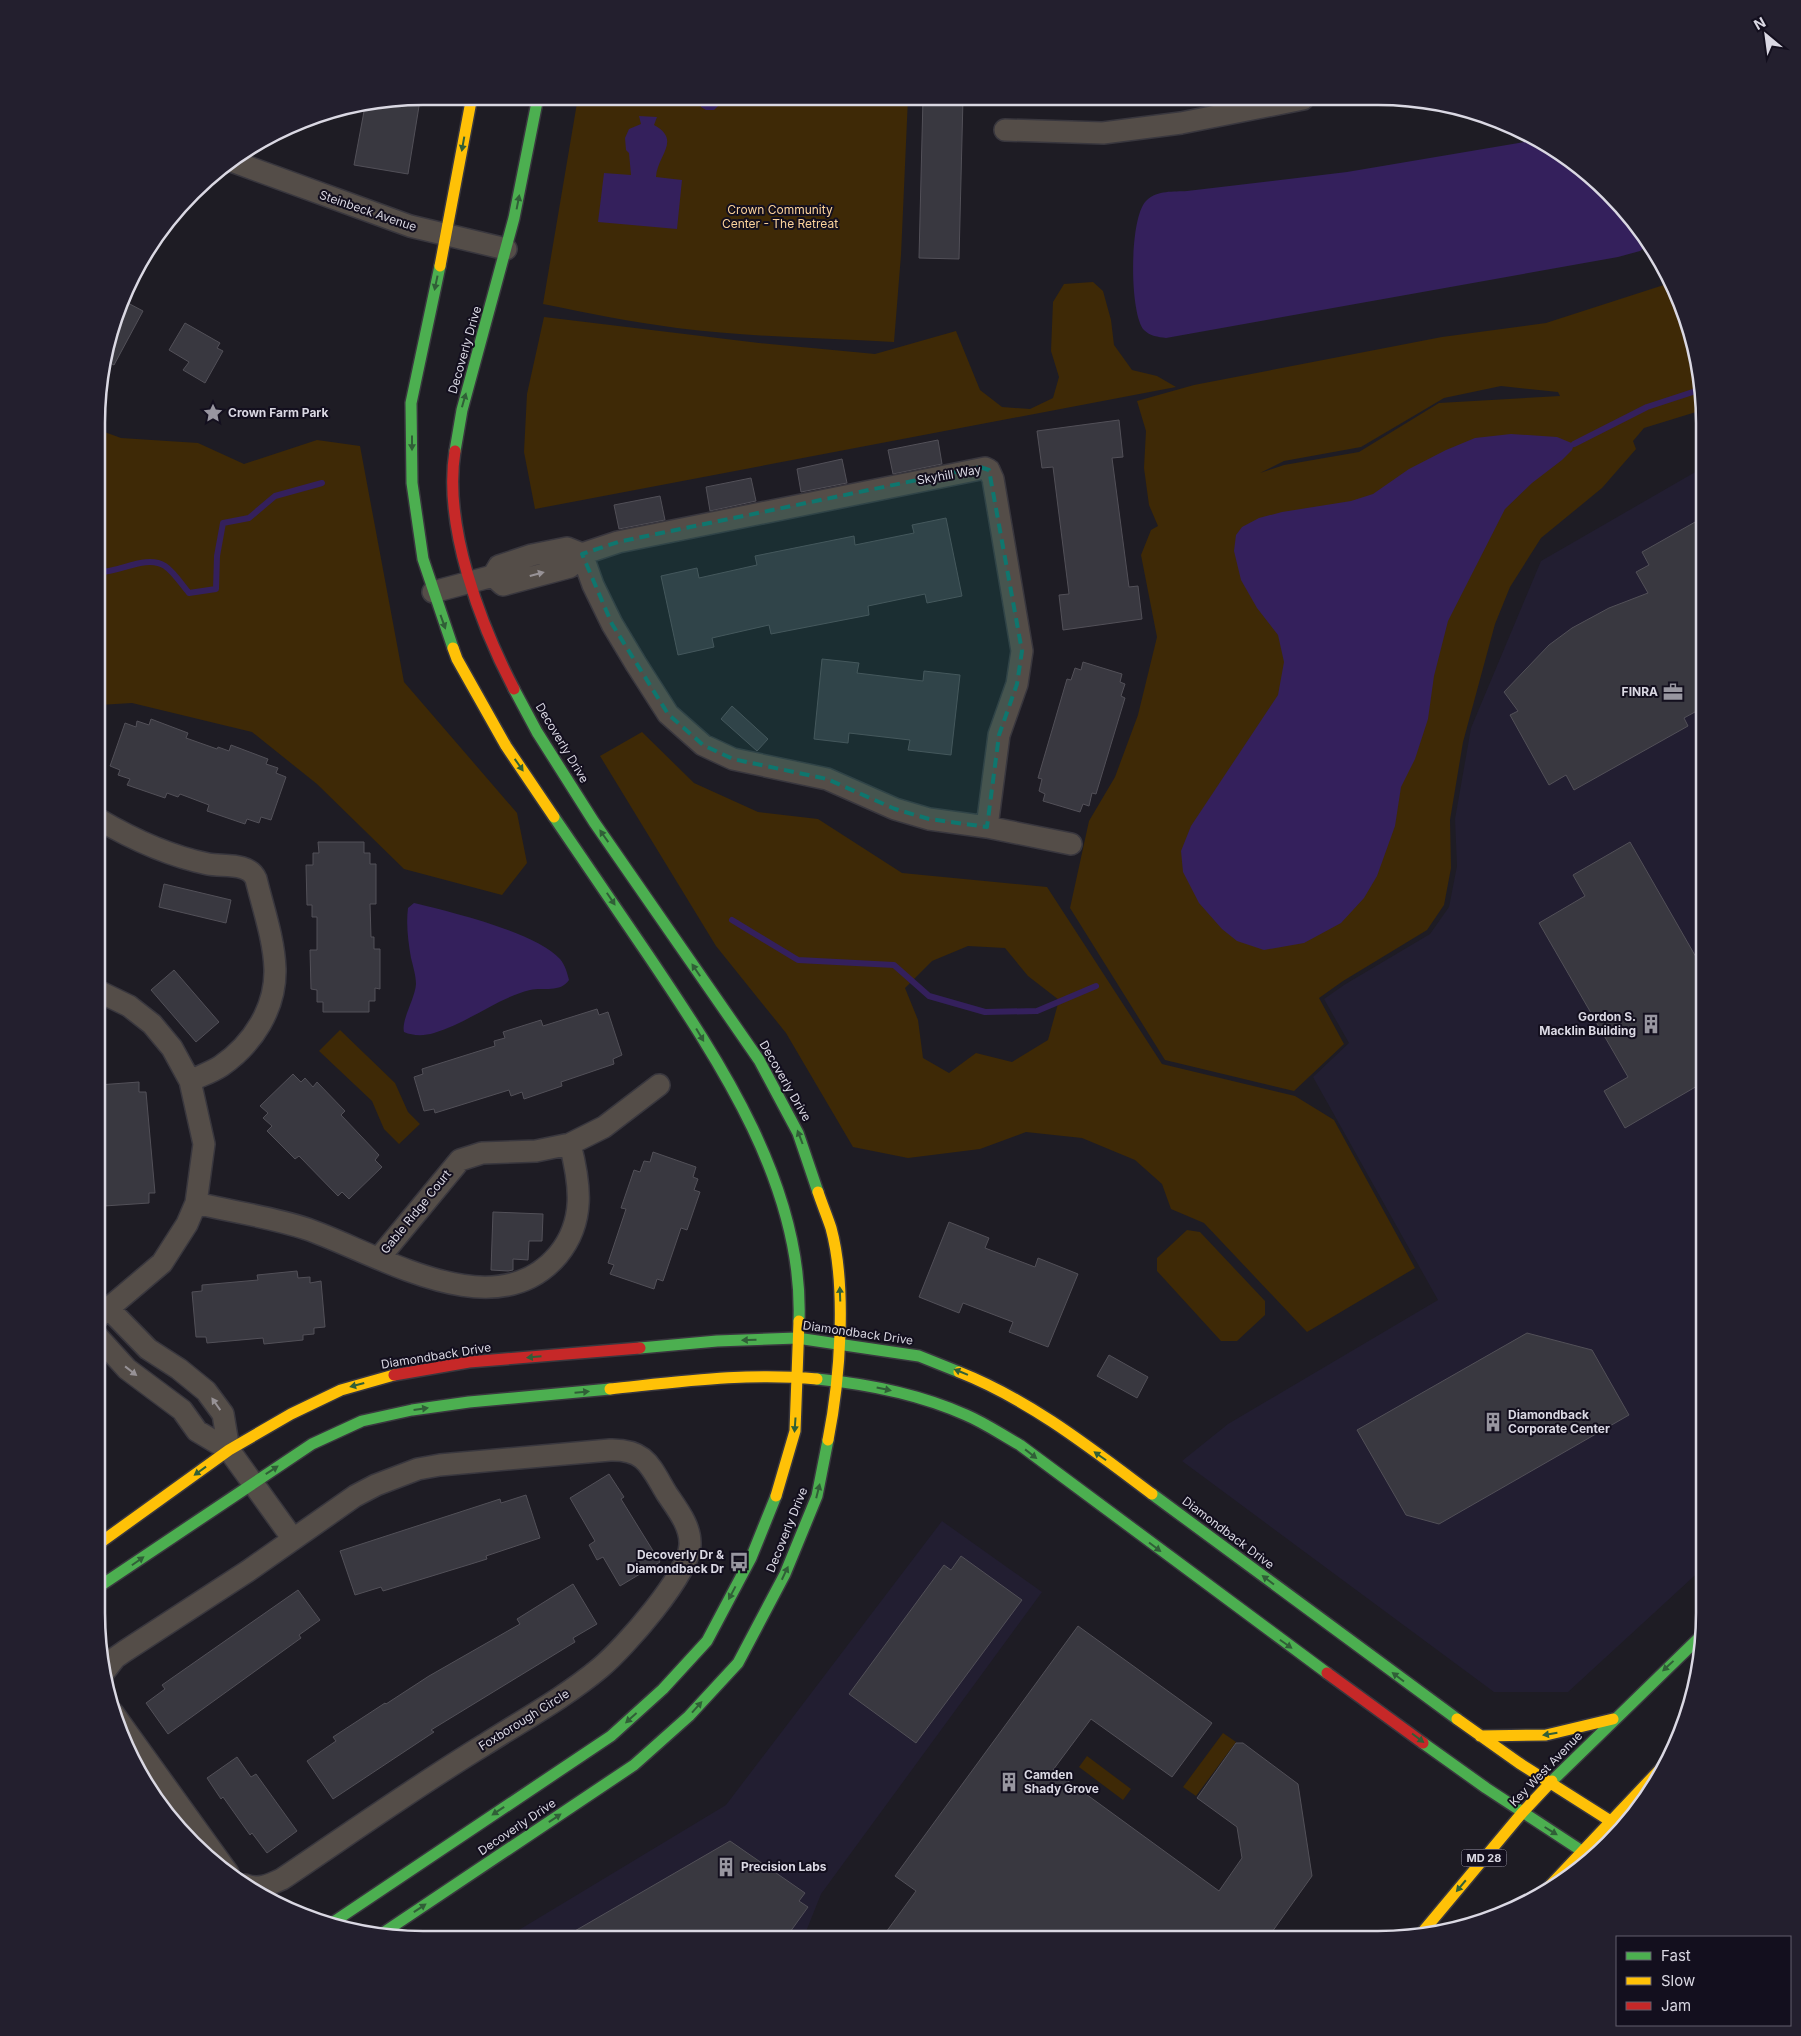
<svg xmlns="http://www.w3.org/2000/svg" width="1801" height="2036" viewBox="0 0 1801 2036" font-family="Inter,sans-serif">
	<rect width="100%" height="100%" fill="#1e1c24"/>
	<path fill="#221e31" d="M1704,467V1567L1568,1692H1494L1182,1461L1228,1424L1438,1300L1313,1077L1349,1043L1324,999L1344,985L1430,934L1449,907L1457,866L1455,819L1471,728L1541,561Z
		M942,1521L1042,1592L821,1894L803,1939H504L726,1805Z"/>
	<path fill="#3e2906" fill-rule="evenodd" d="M578,97L908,98L901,255L894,342C822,338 749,337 677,328C632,322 587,313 543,304Z
		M1093,282L1103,291L1111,320L1114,345L1132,370L1157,376L1176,387L535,509L524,452L527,394L544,317L759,343L875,354L956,331L980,390L1002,407L1030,409L1053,398L1059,377L1051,351L1053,302L1064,284Z
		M1670,283L1687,318L1704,408L1696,412L1644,428L1633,441L1636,449L1602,488L1541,538L1510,587L1495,624L1463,742L1450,820L1451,868L1444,905L1427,930L1343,981L1319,998L1344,1044L1294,1091L1165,1060L1070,908L1089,821L1115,777L1138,715L1157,637L1141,555L1151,530L1158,526L1149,505L1144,468L1146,431L1137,401L1194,385L1442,337L1546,323ZM1501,386L1558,392L1560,396L1439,403L1359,452L1284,465L1260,473L1284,461L1361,447L1444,398Z
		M99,430L121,438L198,443L244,464L317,440L360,446L404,682L517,813L527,863L502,895L404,869L317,784L252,732L132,703L99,705Z
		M642,732L694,783L758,812L818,819L902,873L1047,887L1162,1064L1295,1096L1334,1120L1415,1268L1307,1332L1204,1223L1171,1209L1162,1184L1135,1160L1082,1138L1026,1132L980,1149L908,1158L853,1147L786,1033L716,946L600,756ZM968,946L1005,948L1028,976L1059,1000L1048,1040L1012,1062L976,1053L949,1073L923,1058L918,1020L905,988L932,961Z
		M340,1030L395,1083L408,1112L420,1124L399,1144L384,1129L372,1101L319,1051Z
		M1187,1230L1200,1232L1265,1301V1315L1237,1341H1221L1157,1271V1258Z
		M1223,1733L1236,1742L1196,1796L1183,1787Z
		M1087,1756L1131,1789L1123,1800L1079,1767Z"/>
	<path fill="#34205c" d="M699,97H721L720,104L714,110H706L701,107Z
		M639,116L657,117L654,125C682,140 657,156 656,177L682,180L677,229L598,222L604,173L631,175L629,153L626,150L625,138L629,129L641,124Z
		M1537,140C1583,163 1620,201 1650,243L1640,251L1618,257L1166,338C1158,337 1150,336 1144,330C1129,313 1129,215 1147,200C1158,190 1173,192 1187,191L1347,172Z
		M1511,434L1557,437L1574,444L1572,450L1562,460L1532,483L1505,509L1448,621L1434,676L1428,719L1415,759L1401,787L1395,826L1377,876L1364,898L1341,923L1304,943L1264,950L1237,941L1222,929L1199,903L1183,872L1181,851L1191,826L1278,695L1284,662L1278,635L1257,608L1241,580L1234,551L1236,535L1242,527L1259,518L1282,512L1351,501L1373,494L1409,469L1446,450L1475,438Z
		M414,903C451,912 535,932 560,959C565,965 567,972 569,980C560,993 544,987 530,990C495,999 468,1023 434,1033C424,1036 413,1036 404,1032C401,1020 415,999 416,984C416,976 413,966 411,958C408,941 406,924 408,908Z"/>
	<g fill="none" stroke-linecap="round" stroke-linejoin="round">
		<path stroke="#34205c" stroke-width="6" d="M1574,444L1647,407L1702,389
			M99,572C119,573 146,554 165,566C174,572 182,585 189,593L216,589L217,556L223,523L249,518L275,496L322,483
			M732,920L798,960L894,965L929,996L985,1012L1037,1011L1096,986"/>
	</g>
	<path fill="#393840" stroke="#525058" d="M410,98L420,100L408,174L354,165L365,106Z
		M923,98H963L959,259L919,258Z
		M126,302L143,311L114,365L106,361Z
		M185,323L220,343L217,348L223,351L205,383L183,370L189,362L169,350Z
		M1119,420L1123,457L1112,458L1129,587L1138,586L1142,619L1063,630L1059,595L1069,594L1053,467L1042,468L1037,431Z
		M938,440L942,464L893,474L888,450Z
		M842,459L847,483L801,492L797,469Z
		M751,478L756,501L710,511L706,487Z
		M660,496L665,520L619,529L614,505Z
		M1704,517V707L1684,718L1688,726L1574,790L1566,775L1549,785L1510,715L1518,711L1504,692L1549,645L1572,628L1609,608L1648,593L1636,572L1649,565L1642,552Z
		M946,518L962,596L927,603L925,594L868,606L869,615L771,634L769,625L712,638L714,647L678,655L661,576L697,568L699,578L757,565L755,556L854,536L855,545L914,533L912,525Z
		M822,659L859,663L857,673L923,681L924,671L960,675L951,755L908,750L910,740L849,733L848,743L814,739Z
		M1083,662L1122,674L1120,682L1125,684L1121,696L1125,698L1096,794L1092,793L1089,806L1083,804L1080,812L1043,801L1045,794L1039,791L1042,779L1038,778L1067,679L1071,680L1075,668L1081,670Z
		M732,706L768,739L757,751L721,719Z
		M151,719L188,733L186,738L217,749L218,747L229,751L231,745L268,759L266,764L278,768L276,773L286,777L271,820L261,817L259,823L247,819L245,824L207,811L209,805L180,794L178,797L167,793L165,798L127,785L130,779L118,775L120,770L110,766L125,723L136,727L137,721L149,725Z
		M318,842H364V853H370V864H376V904H370L371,937H374V949H380V989L375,988V1001H369V1012H323V1002H317V990L311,989L310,950H317V917H312V905H307L306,865H313V853H319Z
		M1630,842L1704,971V1082L1625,1128L1604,1091L1628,1077L1539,923L1585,896L1573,875Z
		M164,884L231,900L226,923L159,907Z
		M174,970L219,1022L196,1042L151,990Z
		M597,1009L599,1015L608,1012L622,1055L613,1059L614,1064L561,1082L562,1086L524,1099L522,1092L511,1096L509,1090L435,1113L434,1109L424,1111L414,1077L423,1074L422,1069L495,1046L494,1041L505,1038L503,1032L541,1020L543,1026Z
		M293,1074L301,1082L305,1078L313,1087L317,1082L345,1111L341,1115L379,1155L375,1160L382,1167L349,1199L342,1192L338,1196L299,1156L295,1159L267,1131L272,1126L263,1118L268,1113L260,1106Z
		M139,1082V1092H146L155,1193H149V1203L104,1206L103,1196H98V1085Z
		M653,1152L696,1167L693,1177L698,1179L694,1190L700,1192L687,1230L681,1228L663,1281L657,1279L654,1289L610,1274L614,1265L608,1263L626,1209L621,1208L634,1170L640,1172L644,1161L650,1162Z
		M493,1212L543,1214L542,1241H529L528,1260L513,1259V1270L508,1271L491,1270Z
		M949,1222L989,1238L985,1248L1035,1267L1038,1258L1078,1274L1048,1347L1009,1332L1013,1322L963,1303L959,1313L919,1297Z
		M297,1271L298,1278L310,1277V1283L321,1281L325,1327L314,1328V1334L303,1335V1340L264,1344L263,1338L207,1343L206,1337H196L192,1292L202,1291V1285L258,1280L257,1275Z
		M1527,1333L1592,1350L1629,1415L1439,1524L1406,1515L1357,1430Z
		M1109,1355L1148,1377L1137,1398L1097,1376Z
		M609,1474L624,1497L621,1499L660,1562L620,1586L603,1557L597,1560L589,1545L595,1541L570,1498Z
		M526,1495L540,1538L486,1556L487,1559L471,1564L383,1591L381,1587L355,1595L340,1551L500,1499L501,1503Z
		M961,1556L1022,1600L916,1743L849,1694L944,1565L951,1570Z
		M573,1584L597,1624L573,1638L575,1642L431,1730L434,1732L333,1799L307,1761L336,1741L333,1737L385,1703L386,1704L429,1676L520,1624L517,1619Z
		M298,1590L320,1620L299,1635L301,1638L168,1734L146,1703L165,1689L162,1685Z
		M1078,1626L1212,1723L1172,1777L1091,1719L1053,1770L1219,1891L1242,1858L1237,1827L1197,1798L1236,1743H1243L1298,1784L1312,1876L1267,1939H881L916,1891L895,1876Z
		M237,1757L251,1777L256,1774L297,1831L267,1853L252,1833L250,1835L223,1797L221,1799L207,1778Z
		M730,1841L805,1893L799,1901L808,1907L785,1939H561Z"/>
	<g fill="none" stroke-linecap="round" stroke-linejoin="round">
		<defs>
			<path id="street" d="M1005,130L1103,133L1181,123L1303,99
				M234,162L410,226L506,249
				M493,576L503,585L570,567L582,554L618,542L985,468L989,470L993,479L1022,651L1017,684L999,735L987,827
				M433,592L493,576L499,566L532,555L567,548L582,554L593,585L612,624L636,664L668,714L703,745L733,759L827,779L895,809L929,819L987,827L1071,844
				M98,819C132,839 169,856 208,864C223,867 249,862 256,879C263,908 274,939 275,969C276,1008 253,1044 221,1066C212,1072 200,1076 190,1081
				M196,1203C233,1212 271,1217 307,1229C379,1254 495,1330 558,1255C586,1221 580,1183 570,1144
				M379,1258L460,1160L482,1153L536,1151L570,1144L604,1127L659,1085
				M109,1309L148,1349L179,1369L206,1391L223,1414L229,1450
				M97,1318L162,1263L187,1224L196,1203L204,1144L190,1081L172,1048L152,1024L129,1006L98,991
				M97,1336L127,1369L182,1410L197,1431L229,1450L293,1539
				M104,1672L115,1658L125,1651L248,1571L355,1496L376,1485L418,1469L440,1465L610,1450C646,1449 650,1466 667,1494C677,1509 691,1526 690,1545C689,1575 624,1648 600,1668C564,1698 523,1720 484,1745C415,1787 349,1834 282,1879C269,1885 259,1890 245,1885
				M113,1713L228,1873"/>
			<path id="fast" d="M440,266L411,403L412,483L423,559L453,648
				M455,451L462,410L514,218L538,97
				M514,689L537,732L594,822L759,1060L798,1133L818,1192
				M554,817C585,863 617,909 648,955C720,1062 804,1187 799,1321
				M640,1348L717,1341L797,1338L919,1356L959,1372
				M817,1379C868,1384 919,1394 966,1415C985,1423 1002,1435 1020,1445L1327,1673
				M1152,1494L1457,1719
				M97,1588L312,1444L362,1421L412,1410L469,1402L610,1389
				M1423,1743L1486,1788L1591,1857
				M1552,1781L1704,1633
				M329,1925L611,1736L663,1689L707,1641L751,1558L776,1496
				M380,1935L634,1765L689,1716L738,1663L785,1574L817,1496L828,1440"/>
			<path id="slow" d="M440,266L472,96
				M453,648L457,659L506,746L554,817
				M818,1192C822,1204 827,1216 831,1228C847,1287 840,1380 828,1440
				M959,1372C1030,1400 1092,1449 1152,1494
				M610,1389C678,1382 748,1372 817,1379
				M776,1496L795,1431L799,1321
				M97,1545L229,1450L291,1414L341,1390L394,1375
				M1457,1719L1519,1763L1623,1829
				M1480,1736L1546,1735L1613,1719
				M1543,1893L1666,1763
				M1420,1935L1522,1813L1552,1781"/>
			<path id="jam" d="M455,451C443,525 480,624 514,689
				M394,1375L469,1362L640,1348
				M1327,1673L1423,1743"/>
		</defs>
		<use href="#street" stroke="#39373e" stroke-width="24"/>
		<use href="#fast" stroke="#39373e" stroke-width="14"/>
		<use href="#slow" stroke="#39373e" stroke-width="14"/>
		<use href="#jam" stroke="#39373e" stroke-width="14"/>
		<use href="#street" stroke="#544d48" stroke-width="21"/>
		<use href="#fast" stroke="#4caf50" stroke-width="11"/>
		<use href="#slow" stroke="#ffc107" stroke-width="11"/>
		<use href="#jam" stroke="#c62828" stroke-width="11"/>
	</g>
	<defs><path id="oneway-solid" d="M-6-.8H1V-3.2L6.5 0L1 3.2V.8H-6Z" transform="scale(1.25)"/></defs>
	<g fill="#305f37">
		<use href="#oneway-solid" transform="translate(463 144) rotate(100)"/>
		<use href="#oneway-solid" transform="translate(518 202) rotate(-79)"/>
		<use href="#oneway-solid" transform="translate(436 283) rotate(102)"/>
		<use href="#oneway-solid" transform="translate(464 400) rotate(-74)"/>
		<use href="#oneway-solid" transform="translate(412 443) rotate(90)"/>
		<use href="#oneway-solid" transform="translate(443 622) rotate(70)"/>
		<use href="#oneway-solid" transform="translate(519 765) rotate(55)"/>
		<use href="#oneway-solid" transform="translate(604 836) rotate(-125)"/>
		<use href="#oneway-solid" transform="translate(611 899) rotate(56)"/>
		<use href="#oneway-solid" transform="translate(696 970) rotate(-124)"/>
		<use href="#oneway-solid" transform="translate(700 1035) rotate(59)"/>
		<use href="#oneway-solid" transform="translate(800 1137) rotate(-111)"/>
		<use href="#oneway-solid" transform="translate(840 1294) rotate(-92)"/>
		<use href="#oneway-solid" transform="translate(749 1340) rotate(178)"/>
		<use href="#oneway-solid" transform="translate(534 1357) rotate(175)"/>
		<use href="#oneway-solid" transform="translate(961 1372) rotate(-158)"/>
		<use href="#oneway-solid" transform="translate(357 1385) rotate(165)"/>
		<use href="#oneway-solid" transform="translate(884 1389) rotate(12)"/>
		<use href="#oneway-solid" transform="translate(582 1392) rotate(-5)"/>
		<use href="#oneway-solid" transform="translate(421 1409) rotate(-8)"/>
		<use href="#oneway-solid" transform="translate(795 1425) rotate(94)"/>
		<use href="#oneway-solid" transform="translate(1031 1454) rotate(38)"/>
		<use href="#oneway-solid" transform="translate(1100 1456) rotate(-145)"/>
		<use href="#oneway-solid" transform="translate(272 1470) rotate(-33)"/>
		<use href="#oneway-solid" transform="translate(200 1471) rotate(144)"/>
		<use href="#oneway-solid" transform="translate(818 1491) rotate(-76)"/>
		<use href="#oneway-solid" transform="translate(1155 1547) rotate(37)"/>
		<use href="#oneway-solid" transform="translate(138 1561) rotate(-35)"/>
		<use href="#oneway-solid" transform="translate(785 1573) rotate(-65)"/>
		<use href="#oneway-solid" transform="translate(1268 1580) rotate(-143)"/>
		<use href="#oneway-solid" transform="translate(732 1593) rotate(118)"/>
		<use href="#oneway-solid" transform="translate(1286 1644) rotate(35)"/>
		<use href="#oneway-solid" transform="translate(1668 1666) rotate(137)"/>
		<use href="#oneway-solid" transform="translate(1398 1677) rotate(-143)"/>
		<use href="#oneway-solid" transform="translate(697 1707) rotate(-48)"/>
		<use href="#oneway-solid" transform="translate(631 1718) rotate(138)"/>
		<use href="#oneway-solid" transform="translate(1550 1734) rotate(171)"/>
		<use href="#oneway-solid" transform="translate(1418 1738) rotate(37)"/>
		<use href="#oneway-solid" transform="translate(498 1811) rotate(146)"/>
		<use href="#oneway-solid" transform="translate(555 1818) rotate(-34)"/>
		<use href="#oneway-solid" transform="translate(1551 1831) rotate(32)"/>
		<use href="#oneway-solid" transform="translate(1461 1886) rotate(130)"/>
		<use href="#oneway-solid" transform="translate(420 1908) rotate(-34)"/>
	</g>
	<g fill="#979296">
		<use href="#oneway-solid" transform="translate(537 574) rotate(-15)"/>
		<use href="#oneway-solid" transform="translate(131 1371) rotate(38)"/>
		<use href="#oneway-solid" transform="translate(216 1404) rotate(-125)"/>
	</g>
	<path fill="#0f766e" fill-opacity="0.2" stroke="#0f766e" stroke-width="4" stroke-dasharray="10 6" stroke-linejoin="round" d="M980,467L989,470L1022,651L1017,684L999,735L987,827L929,819L895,809L827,779L733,759L703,745L668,714L612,624L582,554L618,542Z"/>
	<defs>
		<symbol id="sight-bare" viewBox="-9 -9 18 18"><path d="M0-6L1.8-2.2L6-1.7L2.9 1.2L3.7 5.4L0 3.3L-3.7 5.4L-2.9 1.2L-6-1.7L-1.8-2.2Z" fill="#9896a0" stroke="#130f1e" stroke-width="2.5" paint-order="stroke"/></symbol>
		<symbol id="office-bare" viewBox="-9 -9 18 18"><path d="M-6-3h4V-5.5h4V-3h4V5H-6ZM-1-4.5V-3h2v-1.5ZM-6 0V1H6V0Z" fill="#9896a0" stroke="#130f1e" stroke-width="2.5" paint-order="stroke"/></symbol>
		<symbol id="building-bare" viewBox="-9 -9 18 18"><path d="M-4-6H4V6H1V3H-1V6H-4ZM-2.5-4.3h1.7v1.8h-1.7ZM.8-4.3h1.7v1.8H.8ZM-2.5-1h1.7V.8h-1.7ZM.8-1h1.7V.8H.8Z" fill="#9896a0" stroke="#130f1e" stroke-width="2.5" paint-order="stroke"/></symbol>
		<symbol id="bus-bare" viewBox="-9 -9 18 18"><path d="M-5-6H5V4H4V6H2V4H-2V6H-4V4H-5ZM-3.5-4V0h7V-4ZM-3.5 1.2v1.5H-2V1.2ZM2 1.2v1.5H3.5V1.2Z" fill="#9896a0" stroke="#130f1e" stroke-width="2.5" paint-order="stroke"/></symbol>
	</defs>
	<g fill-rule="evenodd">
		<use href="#sight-bare" x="199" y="399" width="28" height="28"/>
		<use href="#office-bare" x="1659" y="678" width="28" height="28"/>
		<use href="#building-bare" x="1637" y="1010" width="28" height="28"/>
		<use href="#building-bare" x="1479" y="1408" width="28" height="28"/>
		<use href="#bus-bare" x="725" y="1548" width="28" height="28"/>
		<use href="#building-bare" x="995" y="1768" width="28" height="28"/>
		<use href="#building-bare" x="712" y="1853" width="28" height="28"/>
	</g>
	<g text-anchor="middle" stroke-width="4" stroke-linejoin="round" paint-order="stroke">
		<rect fill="#130f1e" stroke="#9e9ca8" stroke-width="1" x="1461.5" y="1849.5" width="45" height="17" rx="4"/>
		<g font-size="11" font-weight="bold" fill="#dad8e3">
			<text x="1484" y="1862">MD 28</text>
		</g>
		<g font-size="12" fill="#fbd29b" stroke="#130f1e">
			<text x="780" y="214">Crown Community<tspan x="780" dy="14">Center - The Retreat</tspan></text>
		</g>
		<g font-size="12" fill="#dad8e3" stroke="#130f1e">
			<text transform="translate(368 211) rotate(19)" y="4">Steinbeck Avenue</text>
			<text transform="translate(465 350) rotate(-74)" y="4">Decoverly Drive</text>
			<text transform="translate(949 475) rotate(-10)" y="4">Skyhill Way</text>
			<text transform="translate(562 743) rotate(59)" y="4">Decoverly Drive</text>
			<text transform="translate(785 1081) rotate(60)" y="4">Decoverly Drive</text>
			<text transform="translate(416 1212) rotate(-51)" y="4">Gable Ridge Court</text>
			<text transform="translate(858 1333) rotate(8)" y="4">Diamondback Drive</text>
			<text transform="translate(436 1356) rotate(-9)" y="4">Diamondback Drive</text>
			<text transform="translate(787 1530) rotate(-68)" y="4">Decoverly Drive</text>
			<text transform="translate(1228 1533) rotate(37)" y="4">Diamondback Drive</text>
			<text transform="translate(524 1720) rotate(-32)" y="4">Foxborough Circle</text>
			<text transform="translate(1546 1769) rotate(-46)" y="4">Key West Avenue</text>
			<text transform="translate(517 1827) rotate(-34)" y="4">Decoverly Drive</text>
		</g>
		<g font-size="12" font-weight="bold" fill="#dad8e3" stroke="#130f1e" text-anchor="start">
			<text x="228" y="417">Crown Farm Park</text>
			<text x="1658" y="696" text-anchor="end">FINRA</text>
			<text x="1636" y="1021" text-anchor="end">Gordon S.<tspan x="1636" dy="14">Macklin Building</tspan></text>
			<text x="1508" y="1419">Diamondback<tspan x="1508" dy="14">Corporate Center</tspan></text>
			<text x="724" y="1559" text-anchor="end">Decoverly Dr &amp;<tspan x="724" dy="14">Diamondback Dr</tspan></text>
			<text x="1024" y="1779">Camden<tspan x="1024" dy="14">Shady Grove</tspan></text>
			<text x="741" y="1871">Precision Labs</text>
		</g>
	</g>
	<path d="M0 0H1801V2036H0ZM423 105H1378A318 318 0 0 1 1696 423V1613A318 318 0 0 1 1378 1931H423A318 318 0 0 1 105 1613V423A318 318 0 0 1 423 105Z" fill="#231f2e" fill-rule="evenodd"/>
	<path fill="none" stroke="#dad8e3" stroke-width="2.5" d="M423 105H1378A318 318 0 0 1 1696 423V1613A318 318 0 0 1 1378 1931H423A318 318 0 0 1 105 1613V423A318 318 0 0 1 423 105Z"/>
	<rect x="1616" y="1936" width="175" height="90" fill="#130f1e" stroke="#635f6d"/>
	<rect x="1626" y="1952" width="25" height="8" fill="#4caf50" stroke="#635f6d"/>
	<text x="1661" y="1961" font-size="15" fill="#dad8e3">Fast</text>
	<rect x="1626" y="1977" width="25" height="8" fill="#ffc107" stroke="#635f6d"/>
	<text x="1661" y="1986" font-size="15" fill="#dad8e3">Slow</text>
	<rect x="1626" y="2002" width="25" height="8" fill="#c62828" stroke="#635f6d"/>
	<text x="1661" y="2011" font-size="15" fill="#dad8e3">Jam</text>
	<g transform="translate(1766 35) rotate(331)" stroke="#130f1e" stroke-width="4" paint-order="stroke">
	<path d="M0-4L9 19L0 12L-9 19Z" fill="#dad8e3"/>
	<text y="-8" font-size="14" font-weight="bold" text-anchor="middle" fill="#dad8e3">N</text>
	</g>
</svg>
